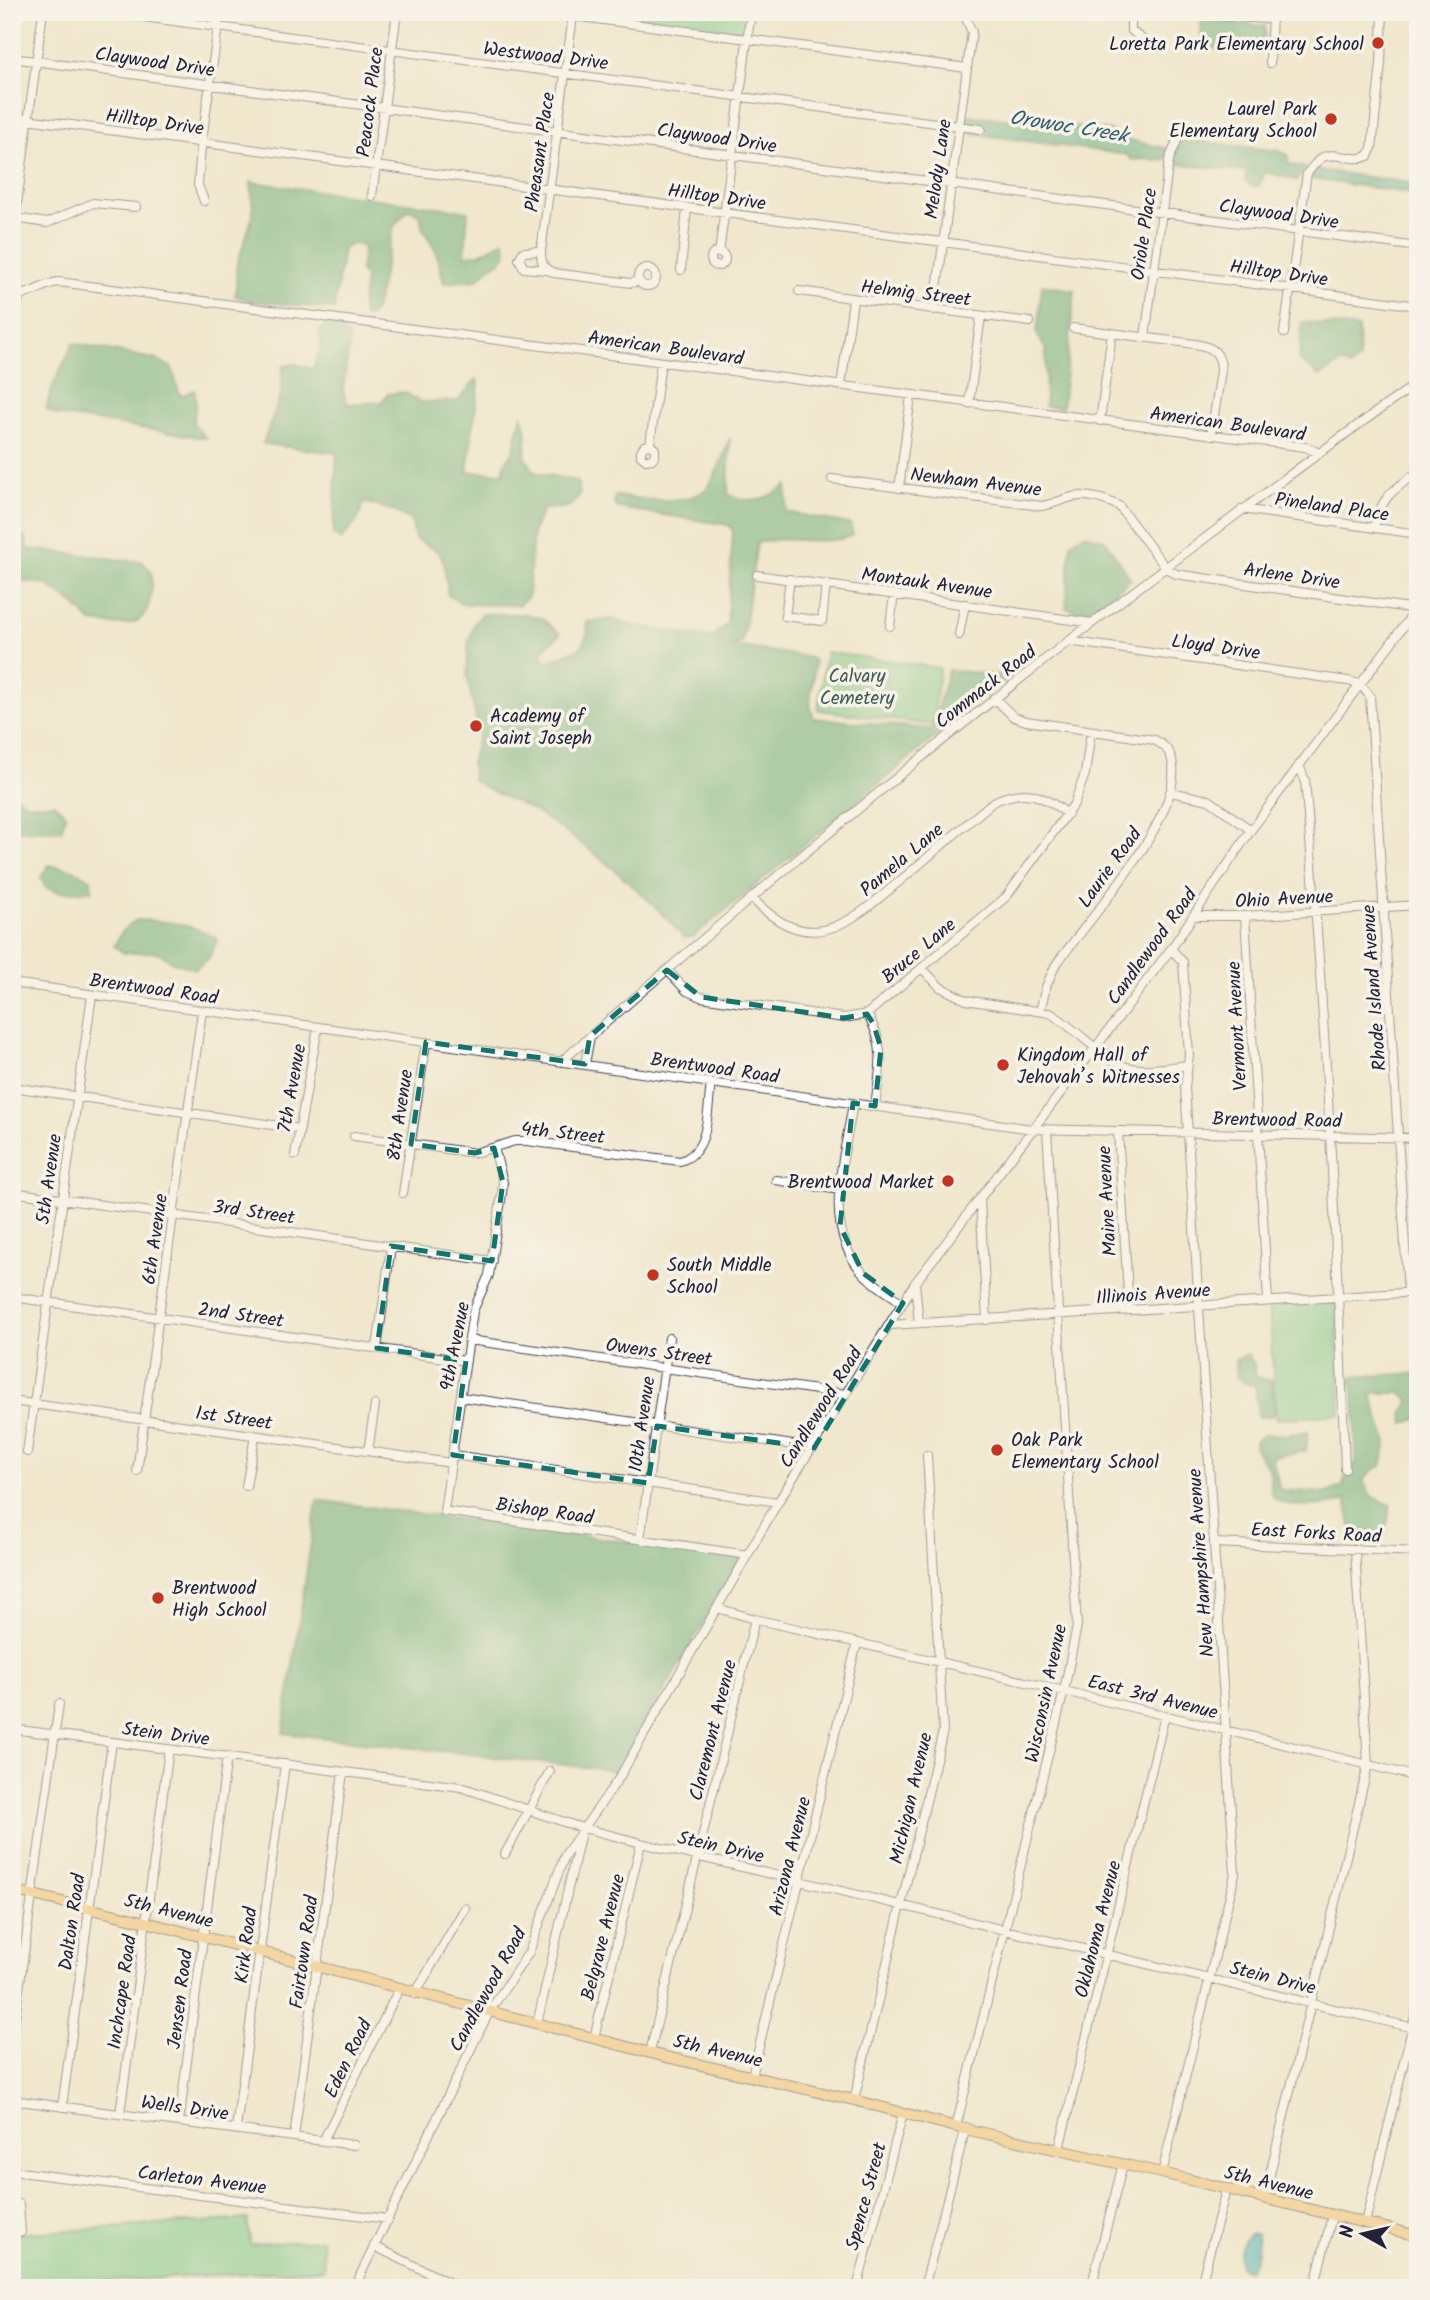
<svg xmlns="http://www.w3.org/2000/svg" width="1430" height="2300" viewBox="0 0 1430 2300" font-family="Kalam,sans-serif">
	<rect width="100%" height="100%" fill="#f7f3e8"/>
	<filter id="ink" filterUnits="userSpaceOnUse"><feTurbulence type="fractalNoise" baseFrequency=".0143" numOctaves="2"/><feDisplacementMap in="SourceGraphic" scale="14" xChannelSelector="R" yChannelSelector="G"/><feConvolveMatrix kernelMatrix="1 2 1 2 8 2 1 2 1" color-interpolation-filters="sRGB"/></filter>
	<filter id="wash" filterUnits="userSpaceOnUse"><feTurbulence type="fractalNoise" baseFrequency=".00686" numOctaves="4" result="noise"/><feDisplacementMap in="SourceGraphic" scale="28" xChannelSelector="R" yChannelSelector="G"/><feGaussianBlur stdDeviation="1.57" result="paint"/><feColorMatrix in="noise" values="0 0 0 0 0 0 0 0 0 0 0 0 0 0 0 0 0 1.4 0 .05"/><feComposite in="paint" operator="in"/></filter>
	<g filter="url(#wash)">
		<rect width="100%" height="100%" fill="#f1e7cd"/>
		<path fill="#76c88b" stroke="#4c7563" stroke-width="2" d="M590,12H746L744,32Z
			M826,652L940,668L932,725L818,710Z
			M1331,1299L1337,1303L1341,1414L1276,1419L1269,1304Z
			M248,2219L250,2244L322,2240L324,2269L12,2287V2234Z"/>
		<path fill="#60ac77" stroke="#416759" stroke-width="2" d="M1201,12H1206L1218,22L1265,26L1264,50L1201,48Z
			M969,115L1112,131L1126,139L1168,149L1164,161L1142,159L1132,160L1127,155L962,132L964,119Z
			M1181,139L1279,151L1288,155V164L1305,168L1297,180L1265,172L1259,186H1252L1245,181L1247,171L1175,164L1173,160Z
			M1319,170L1418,184V194L1311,179Z
			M251,182L468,211L465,255L479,254L504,241L507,253L501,261L490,267L477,280L444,283L436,252L422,227L420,214L408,210L394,226L375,310L368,317L363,316C359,303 365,291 365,277L360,272L364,246L353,244L343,248L334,309L251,301L235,296L236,291V268L253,215Z
			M1042,285L1075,290L1062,408L1045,406L1046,350L1037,334Z
			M329,322L342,330L350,338L343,390L347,404L381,402L388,394L404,392L421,402L458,401L476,379L479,383L467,472L504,473V464L513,452L522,414L527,432L525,456L534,472L577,481L580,494C569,513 562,506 543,509L533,531L528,597L518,605L463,604L448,595L444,563L439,552L415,539L411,520L392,510L364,502L357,521L341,540L333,534L337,453L263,444L281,394L283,366L295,364L313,369L321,347L319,331Z
			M1302,322L1358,328L1359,359L1351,367L1341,363L1320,376L1299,360Z
			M73,343L158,360L172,368L180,396L195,390L196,404L193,423L206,438L57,415L47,410C47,391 65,363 73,343Z
			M730,438L728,494C749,506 769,499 787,485L786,512L850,524L853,535C822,548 789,534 757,543L742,643L728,645L808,657L814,661C816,681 805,700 814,718L932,729L948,670L1009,676L693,937L684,938C643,890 593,849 540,815C519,801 493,795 473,780L471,764L479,732L467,676L468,646L474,624L482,614H525L541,618L560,634L540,654L547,662L581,648L588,633L586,622L611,619L637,626L711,638L727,624L733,532L729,525L618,508L614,504L615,496C641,498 694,509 710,484C719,470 724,453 730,438Z
			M12,530L25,537L29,549L142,562L151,571C153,582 152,589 150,599C144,633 118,624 91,622L76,606L46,584L12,580Z
			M1085,534L1105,540L1131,579L1089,614L1066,608L1071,543Z
			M12,792C25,807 35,805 54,803L66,814L61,831H12Z
			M49,865L77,871L91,879L92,891L60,892L45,887L41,877Z
			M136,920C166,921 192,923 218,939L209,958L195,969L171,961L158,952L124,953L114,946L123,930Z
			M1247,1354L1254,1365L1256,1377L1271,1380L1275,1409L1272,1416L1258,1417L1255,1385L1247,1384L1237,1377L1235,1360Z
			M1418,1373V1418L1405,1424L1403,1413L1410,1400L1400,1393H1371L1387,1443L1381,1466L1373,1470L1363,1481L1371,1496L1391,1505L1384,1537L1354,1542L1346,1500C1332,1506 1283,1511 1273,1496C1269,1488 1272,1477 1269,1469C1263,1456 1255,1458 1255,1441L1265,1434L1285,1435L1308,1432L1306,1451L1272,1457L1280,1490L1326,1493L1344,1486L1343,1482L1356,1462L1355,1408L1351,1377Z
			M317,1500L742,1557L617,1771L283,1733Z"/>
		<path fill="#42b2ba" stroke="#326a7a" stroke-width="2" d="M1251,2233H1257C1258,2245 1258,2261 1249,2270L1240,2266C1236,2253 1242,2242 1251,2233Z"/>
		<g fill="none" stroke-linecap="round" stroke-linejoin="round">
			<path stroke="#42b2ba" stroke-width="2" d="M968,122L1027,136L1095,142L1167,154
				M1177,153L1221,155L1277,162L1301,172
				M1311,173L1418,190"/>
		</g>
	</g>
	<g filter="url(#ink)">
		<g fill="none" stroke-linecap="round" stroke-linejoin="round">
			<defs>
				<path id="minor" d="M43,12L15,218L47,223L93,203L136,207
					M106,12L981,129
					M543,12L967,68
					M1131,12V30L1142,39
					M1215,12L1230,17L1272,19
					M573,16L541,251C541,263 543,268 554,273L631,283L639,281
					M12,58L1418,247
					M1270,63L1272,12
					M12,117L1418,306
					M372,196L397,12
					M204,201L198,185L201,147L220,12
					M541,251L523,252L519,259L524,268L547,270
					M711 259a7 7 0 1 1 14 0a7 7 0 1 1-14 0Z
					M719,253L751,12
					M638 277a9 9 0 1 1 18 0a9 9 0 1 1-18 0Z
					M681,270L687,208
					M799,291L1030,322
					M12,293C29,299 42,283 59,282L1305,447L1317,452
					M934,310L972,32L963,12
					M1073,328L1195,344C1213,347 1221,352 1221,371L1211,435
					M1284,333L1307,173C1312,168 1317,160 1323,157C1337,151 1354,163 1368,156L1372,148L1381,63L1383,12
					M1145,337L1169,160L1179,136
					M12,339L19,296
					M841,386L853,300
					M969,404L981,316
					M1100,421L1112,333
					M650,445L644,446L641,451V456L646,460L652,459L655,455V449L650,445L661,362
					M832,479L1041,506C1051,505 1059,501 1068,498C1084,493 1104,499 1119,506L1166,568L1176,574L1416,609
					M899,488L911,396
					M1242,509L1418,534
					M1374,528C1381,497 1393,490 1418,472
					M757,575L1092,623
					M790,579L785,616L822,621L826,584
					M890,626L894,594
					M959,635L965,604
					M1068,641L1348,681L1360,684L1370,696L1408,1293
					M994,698L1014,717L1026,721L1155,740C1163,745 1170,750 1172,760C1186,815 1087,921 1055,966L1046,987L1040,1011
					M1299,765L1305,780C1325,1009 1337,1239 1345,1469
					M1170,792L1209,800L1251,830
					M752,898C813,963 854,919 907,875C935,851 964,826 993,802C1025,787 1041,794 1068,814
					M1193,916H1245L1418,905
					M1245,916L1268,1301
					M922,968L940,987L966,1000L1050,1013C1073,1026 1105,1061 1127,1067C1146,1072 1169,1067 1188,1065
					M667,970L687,991L701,997L844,1018L867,1014L1006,897L1074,804L1085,774L1091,731
					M12,983L1032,1129L1418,1138
					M867,1014C887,1046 880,1071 875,1106
					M562,1061C757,890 957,723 1165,568C1249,506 1331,442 1418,383
					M585,1064L590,1036
					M12,1087L300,1129
					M853,1103C845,1158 820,1228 864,1274C875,1285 890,1294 903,1303
					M1118,1131L1129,1310
					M354,1136L475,1153L515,1141H527L680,1161C711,1152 707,1109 711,1083
					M494,1148L503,1182L502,1194L489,1275L473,1311L444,1511L748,1555
					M295,1155L318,1027
					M776,1180L840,1190
					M12,1192L492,1261
					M403,1193L426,1042
					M980,1199L987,1320
					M915,1283L919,1323
					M12,1297L466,1361
					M890,1325L1418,1292
					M469,1340L845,1394
					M377,1348L391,1246
					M461,1397L814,1448
					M12,1401L451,1463
					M368,1451L375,1405
					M27,1452L92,995
					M453,1455L778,1502
					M137,1471L202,1011
					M246,1486L255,1436
					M640,1539L669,1338
					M1214,1543L1418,1552
					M717,1608L755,1619L1064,1691L1418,1777
					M12,1729L461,1787L576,1826L641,1843L1418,2029
					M505,1854L550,1771
					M415,1994L465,1908
					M537,2024L580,1837
					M594,2038L641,1843
					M12,2039L59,1704
					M650,2052L755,1619
					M752,2076L857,1643
					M12,2100L354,2145
					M854,2100L943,1731L927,1455
					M62,2107L112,1742
					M120,2114L169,1749
					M179,2122L227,1756
					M956,2127L1064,1691L1077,1626L1047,1129
					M236,2129L285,1764
					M294,2137L343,1772
					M323,2141L399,1989
					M1059,2149L1165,1715
					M12,2171L388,2219
					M1162,2173L1235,1874L1185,1087L1189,1055L1183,962L1171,949
					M1264,2199L1368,1765L1355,1550
					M12,2205L19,2204L21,2232
					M1365,2223L1418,2004
					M374,2246L460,2288
					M354,2288L489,2012L529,1952L565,1855L619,1778L778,1502L915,1283L1171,949L1251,830L1418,607
					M857,2288L903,2113
					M924,2288L966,2127
					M1091,2288L1123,2164
					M1200,2288L1226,2190
					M1314,2288L1332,2216"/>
				<path id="major" d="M12,1890L146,1922L666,2057L854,2100L956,2127L1162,2173L1418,2236"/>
			</defs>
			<use href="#minor" stroke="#414051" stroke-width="10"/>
			<use href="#major" stroke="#414051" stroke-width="12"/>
			<use href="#minor" stroke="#fff" stroke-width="8"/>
			<use href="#major" stroke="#f7c06c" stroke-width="10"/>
		</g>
	</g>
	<path d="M0 0H1430V2300H0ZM667,970L701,997L844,1018L867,1014L873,1023L881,1048L875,1106L853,1103L840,1226L863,1273L903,1303L814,1448L657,1426L648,1483L453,1455L466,1361L377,1348L391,1246L492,1261L503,1182L494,1148L475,1153L411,1144L426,1042L585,1064L590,1036Z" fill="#f1e7cd" fill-opacity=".55" fill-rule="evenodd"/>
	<path fill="none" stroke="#0f766e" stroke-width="5" stroke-dasharray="14 9" stroke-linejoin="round" d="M667,970L701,997L844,1018L867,1014L873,1023L881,1048L875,1106L853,1103L840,1226L863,1273L903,1303L814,1448L657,1426L648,1483L453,1455L466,1361L377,1348L391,1246L492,1261L503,1182L494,1148L475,1153L411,1144L426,1042L585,1064L590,1036Z"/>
	<g fill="#c8321e" stroke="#f7f3e8" stroke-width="2.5">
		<circle cx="1378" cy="43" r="7"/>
		<circle cx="1331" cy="119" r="7"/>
		<circle cx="476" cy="726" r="7"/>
		<circle cx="1003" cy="1065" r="7"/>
		<circle cx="948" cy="1181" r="7"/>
		<circle cx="653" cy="1275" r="7"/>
		<circle cx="997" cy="1450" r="7"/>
		<circle cx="158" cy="1598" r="7"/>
	</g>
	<g text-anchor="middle" stroke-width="7" stroke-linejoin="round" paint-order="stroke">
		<g font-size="19" fill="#22223b" stroke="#f7f3e8" text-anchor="start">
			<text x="1364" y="50" text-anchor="end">Loretta Park Elementary School</text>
			<text x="1317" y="115" text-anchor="end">Laurel Park<tspan x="1317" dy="22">Elementary School</tspan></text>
			<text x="490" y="722">Academy of<tspan x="490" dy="22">Saint Joseph</tspan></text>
			<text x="1017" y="1061">Kingdom Hall of<tspan x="1017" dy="22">Jehovah’s Witnesses</tspan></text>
			<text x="934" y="1188" text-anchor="end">Brentwood Market</text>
			<text x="667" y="1271">South Middle<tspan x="667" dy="22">School</tspan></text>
			<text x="1011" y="1446">Oak Park<tspan x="1011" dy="22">Elementary School</tspan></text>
			<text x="172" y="1594">Brentwood<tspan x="172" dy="22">High School</tspan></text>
		</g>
		<g font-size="19" fill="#22223b" stroke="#f7f3e8">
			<text transform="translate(546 55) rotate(7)" y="7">Westwood Drive</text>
			<text transform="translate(155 61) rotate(8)" y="7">Claywood Drive</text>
			<text transform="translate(369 102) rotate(-83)" y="7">Peacock Place</text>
			<text transform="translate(155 121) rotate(8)" y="7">Hilltop Drive</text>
			<text transform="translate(717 137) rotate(8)" y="7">Claywood Drive</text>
			<text transform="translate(539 152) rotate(-82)" y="7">Pheasant Place</text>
			<text transform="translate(937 169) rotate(-82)" y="7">Melody Lane</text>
			<text transform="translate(717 196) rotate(8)" y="7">Hilltop Drive</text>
			<text transform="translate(1279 213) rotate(8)" y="7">Claywood Drive</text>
			<text transform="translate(1143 234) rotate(-82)" y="7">Oriole Place</text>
			<text transform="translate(1279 272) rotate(8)" y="7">Hilltop Drive</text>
			<text transform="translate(916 292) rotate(7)" y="7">Helmig Street</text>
			<text transform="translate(666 347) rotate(8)" y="7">American Boulevard</text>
			<text transform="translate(1228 423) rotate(8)" y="7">American Boulevard</text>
			<text transform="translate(976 481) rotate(7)" y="7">Newham Avenue</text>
			<text transform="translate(1332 506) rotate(8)" y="7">Pineland Place</text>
			<text transform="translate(1292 575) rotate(8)" y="7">Arlene Drive</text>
			<text transform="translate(927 582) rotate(8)" y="7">Montauk Avenue</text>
			<text transform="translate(1216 646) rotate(8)" y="7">Lloyd Drive</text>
			<text transform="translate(985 686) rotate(-38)" y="7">Commack Road</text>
			<text transform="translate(901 859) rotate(-40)" y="7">Pamela Lane</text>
			<text transform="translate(1109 867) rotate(-54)" y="7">Laurie Road</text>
			<text transform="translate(1284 898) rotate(-3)" y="7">Ohio Avenue</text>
			<text transform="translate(1151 946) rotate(-54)" y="7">Candlewood Road</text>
			<text transform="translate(918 950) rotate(-40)" y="7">Bruce Lane</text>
			<text transform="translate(154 988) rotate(8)" y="7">Brentwood Road</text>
			<text transform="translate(1373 988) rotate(-94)" y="7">Rhode Island Avenue</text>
			<text transform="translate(1236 1026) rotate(-93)" y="7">Vermont Avenue</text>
			<text transform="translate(715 1067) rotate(8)" y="7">Brentwood Road</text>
			<text transform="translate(291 1088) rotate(-80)" y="7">7th Avenue</text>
			<text transform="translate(399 1115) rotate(-82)" y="7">8th Avenue</text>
			<text transform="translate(1277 1119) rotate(1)" y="7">Brentwood Road</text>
			<text transform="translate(563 1132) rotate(6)" y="7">4th Street</text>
			<text transform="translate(48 1179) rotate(-82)" y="7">5th Avenue</text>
			<text transform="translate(1106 1201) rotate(-93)" y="7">Maine Avenue</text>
			<text transform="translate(254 1211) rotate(8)" y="7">3rd Street</text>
			<text transform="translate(154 1239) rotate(-82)" y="7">6th Avenue</text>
			<text transform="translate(1153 1293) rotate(-4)" y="7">Illinois Avenue</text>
			<text transform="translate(241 1314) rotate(8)" y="7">2nd Street</text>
			<text transform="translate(454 1346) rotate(-79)" y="7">9th Avenue</text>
			<text transform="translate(659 1351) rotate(8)" y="7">Owens Street</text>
			<text transform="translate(820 1407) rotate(-58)" y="7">Candlewood Road</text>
			<text transform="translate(234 1417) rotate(8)" y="7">1st Street</text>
			<text transform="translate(641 1424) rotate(-82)" y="7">10th Avenue</text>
			<text transform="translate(545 1510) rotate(8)" y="7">Bishop Road</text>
			<text transform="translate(1316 1532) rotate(3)" y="7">East Forks Road</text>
			<text transform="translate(1200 1563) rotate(-94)" y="7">New Hampshire Avenue</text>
			<text transform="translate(1045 1693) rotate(-78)" y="7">Wisconsin Avenue</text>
			<text transform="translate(1153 1696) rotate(14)" y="7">East 3rd Avenue</text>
			<text transform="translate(712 1730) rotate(-76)" y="7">Claremont Avenue</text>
			<text transform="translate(166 1733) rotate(7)" y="7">Stein Drive</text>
			<text transform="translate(910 1798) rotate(-77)" y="7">Michigan Avenue</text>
			<text transform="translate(721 1846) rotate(13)" y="7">Stein Drive</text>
			<text transform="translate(789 1856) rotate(-76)" y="7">Arizona Avenue</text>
			<text transform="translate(169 1910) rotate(14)" y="7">5th Avenue</text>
			<text transform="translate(71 1922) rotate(-82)" y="7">Dalton Road</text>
			<text transform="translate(1097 1929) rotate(-76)" y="7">Oklahoma Avenue</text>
			<text transform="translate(602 1937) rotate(-76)" y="7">Belgrave Avenue</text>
			<text transform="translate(245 1945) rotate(-83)" y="7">Kirk Road</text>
			<text transform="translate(303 1952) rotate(-82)" y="7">Fairtown Road</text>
			<text transform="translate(1273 1977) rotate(14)" y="7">Stein Drive</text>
			<text transform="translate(487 1989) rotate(-61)" y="7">Candlewood Road</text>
			<text transform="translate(121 1992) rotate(-82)" y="7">Inchcape Road</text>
			<text transform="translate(179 1999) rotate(-83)" y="7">Jensen Road</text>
			<text transform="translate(718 2050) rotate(13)" y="7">5th Avenue</text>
			<text transform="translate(347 2058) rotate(-64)" y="7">Eden Road</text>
			<text transform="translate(185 2107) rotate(8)" y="7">Wells Drive</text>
			<text transform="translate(202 2179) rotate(7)" y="7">Carleton Avenue</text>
			<text transform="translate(1269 2182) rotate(14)" y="7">5th Avenue</text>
			<text transform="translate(865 2196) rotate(-75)" y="7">Spence Street</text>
		</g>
		<g font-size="19" fill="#3f5c57" stroke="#f7f3e8">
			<text x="857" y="682">Calvary<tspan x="857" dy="22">Cemetery</tspan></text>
		</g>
		<g font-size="21" font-style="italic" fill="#2f5c6e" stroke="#f7f3e8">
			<text transform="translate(1069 126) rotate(9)" y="7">Orowoc Creek</text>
		</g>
	</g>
	<rect width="1430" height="2300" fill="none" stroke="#f7f3e8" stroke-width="42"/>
	<g transform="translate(1363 2234) rotate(278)" stroke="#f7f3e8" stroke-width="5" paint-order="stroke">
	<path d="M0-5L12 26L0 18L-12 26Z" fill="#22223b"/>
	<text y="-10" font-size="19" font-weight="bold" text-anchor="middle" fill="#22223b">N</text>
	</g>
</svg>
